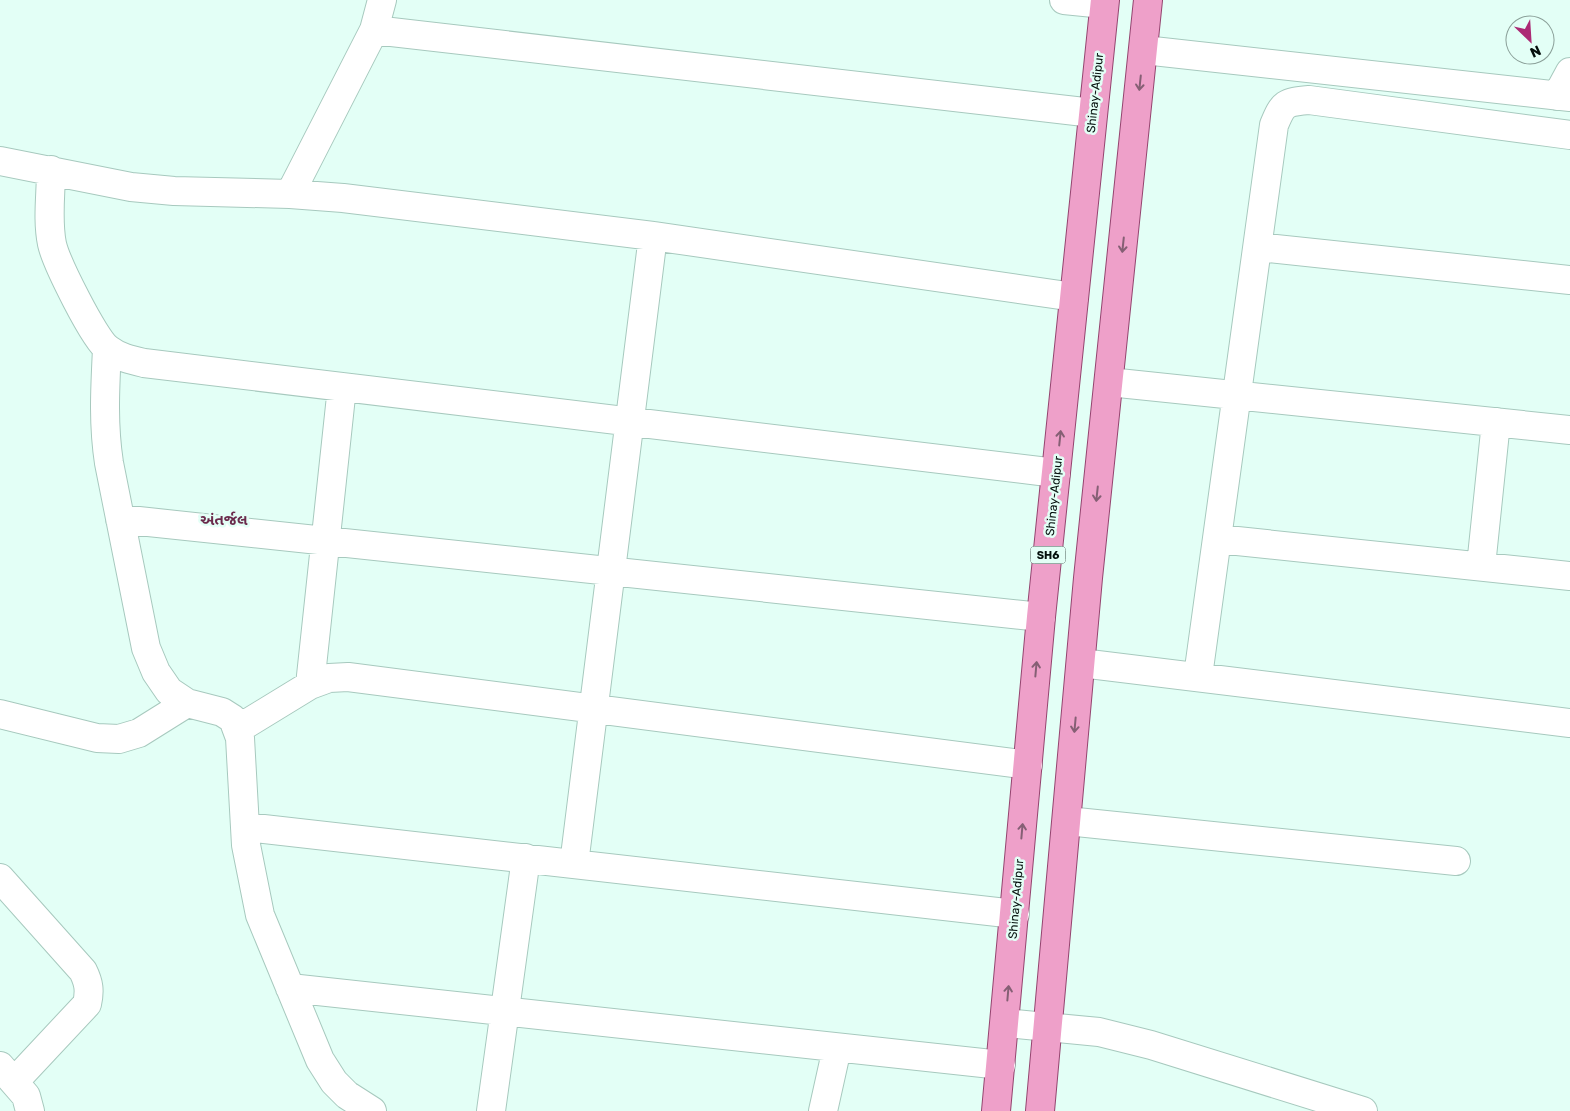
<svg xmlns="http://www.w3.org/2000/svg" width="1570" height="1111" viewBox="0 0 1570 1111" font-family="Rubik,'Noto Sans Gujarati',sans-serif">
	<rect width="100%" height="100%" fill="#e3fff6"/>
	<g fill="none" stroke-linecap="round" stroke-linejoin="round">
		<defs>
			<path id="minor" d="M1064,0L1104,4
				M374,30L1093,113
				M1144,50L1570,97
				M1557,96L1570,72
				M0,161L131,187L174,191L290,194L343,198L653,236L1074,297
				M51,170C51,194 47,220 52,244C56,262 94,339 108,349C118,357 131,360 144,363L1056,473
				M290,194L374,30L382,0
				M1258,247L1570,280
				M107,349C105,389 103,424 109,463L146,648L156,672L169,691L187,703L222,712L233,719L240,738L246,845L260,915L320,1060L334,1082L347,1095L372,1111
				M1109,382L1570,430
				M120,519L1041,617
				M1218,539L1570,576
				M1481,566L1496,422
				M1081,663L1570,723
				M1198,676L1274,125C1283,103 1285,102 1309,100L1570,135
				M310,685L342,387
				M0,714L97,738L119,739L139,733L187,703
				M238,729L310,685L329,678L348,677L1028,765
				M1067,821L1456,861
				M246,827L1015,914
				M574,864L653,236
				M0,878L83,971C89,983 90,991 87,1004L14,1082
				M290,988L1001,1065
				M1005,1023L1099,1032L1151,1045L1363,1111
				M0,1066L26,1096L30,1111
				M491,1111L526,858
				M823,1111L837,1048"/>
			<path id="major" d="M996,1111L1041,617L1105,0
				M1040,1111L1088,578L1148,0"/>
		</defs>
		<use href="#minor" stroke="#a7c9be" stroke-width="30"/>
		<use href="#major" stroke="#94446f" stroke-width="30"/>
		<use href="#minor" stroke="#fff" stroke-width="28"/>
		<use href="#major" stroke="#eea0c9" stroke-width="28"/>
	</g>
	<defs><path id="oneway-shaft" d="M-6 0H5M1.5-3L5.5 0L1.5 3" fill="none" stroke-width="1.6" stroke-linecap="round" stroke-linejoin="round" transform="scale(1.25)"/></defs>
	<g stroke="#855f74">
		<use href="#oneway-shaft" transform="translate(1140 83) rotate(96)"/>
		<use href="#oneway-shaft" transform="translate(1123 245) rotate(96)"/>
		<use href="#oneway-shaft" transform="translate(1060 438) rotate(-84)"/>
		<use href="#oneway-shaft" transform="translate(1097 494) rotate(96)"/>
		<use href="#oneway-shaft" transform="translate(1036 669) rotate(-85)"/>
		<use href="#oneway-shaft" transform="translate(1075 725) rotate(95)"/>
		<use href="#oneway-shaft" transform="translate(1022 831) rotate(-85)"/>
		<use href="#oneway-shaft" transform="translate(1008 993) rotate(-85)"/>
	</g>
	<g text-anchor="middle" stroke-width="5" stroke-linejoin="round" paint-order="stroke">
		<rect fill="#e3fff6" stroke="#475752" stroke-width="1" x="1030.5" y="546.5" width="35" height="17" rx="4"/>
		<g font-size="11" font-weight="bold" fill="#040f0c">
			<text x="1048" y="559">SH6</text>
		</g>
		<g font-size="12" fill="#040f0c" stroke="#e3fff6">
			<text transform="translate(1095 93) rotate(-84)" y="4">Shinay-Adipur</text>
			<text transform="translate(1054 496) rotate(-84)" y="4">Shinay-Adipur</text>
			<text transform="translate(1016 899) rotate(-85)" y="4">Shinay-Adipur</text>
		</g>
		<g font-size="15" font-weight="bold" fill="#6b2b4c" stroke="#e3fff6">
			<text x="224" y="525">અંતર્જલ</text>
		</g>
	</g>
	<g transform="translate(1530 40) rotate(155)"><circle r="24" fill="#e3fff6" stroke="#8a9f98"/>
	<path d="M0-4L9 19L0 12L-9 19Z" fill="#ac2a75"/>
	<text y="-8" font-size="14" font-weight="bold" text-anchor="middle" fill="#040f0c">N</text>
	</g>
</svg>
